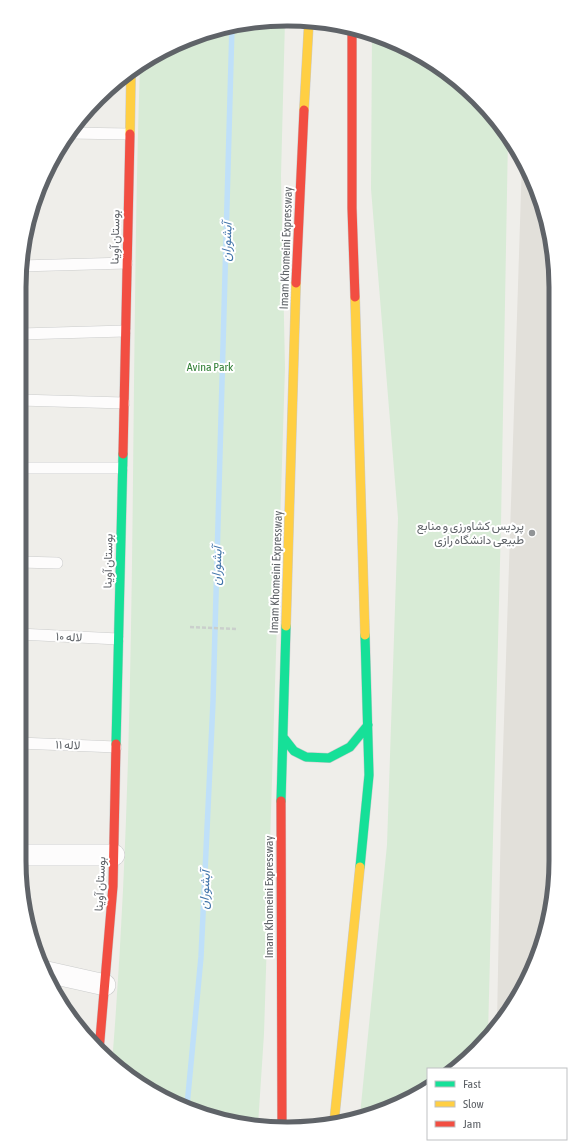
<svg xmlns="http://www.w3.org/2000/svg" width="575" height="1148" viewBox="0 0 575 1148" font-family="'Asap Condensed',Vazirmatn,sans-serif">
	<rect width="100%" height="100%" fill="#efeeea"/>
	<path fill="#e2e0da" d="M522,161L536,185L554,253L555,878L547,930L528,979L497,1023L501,814Z"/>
	<path fill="#d8ebd6" d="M285,20L281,176L285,368L264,1034L258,1125L235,1124L153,1093L112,1063C139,731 129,397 140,64C182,34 234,22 285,20Z
		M372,34L406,47L451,75L501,124L508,137L501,524L488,1035L478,1050L451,1069H428V1086L406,1101L360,1115L387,845L398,518L371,189Z"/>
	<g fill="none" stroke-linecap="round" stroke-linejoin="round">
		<path stroke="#bfe0f9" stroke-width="5.5" d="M187,1106L201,957L213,702L232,26"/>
		<defs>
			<path id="lane" d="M69,133L129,134
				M20,266L127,263
				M20,334L125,331
				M19,400L124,403
				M19,468H122
				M19,562L57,563
				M19,634L118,639
				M19,743L116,747"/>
			<path id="street" d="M19,855H114
				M47,972L105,985"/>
			<path id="fast" d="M283,737L294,751L306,757L329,758L350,747L368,725
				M116,744L123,454
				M281,801L286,626
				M360,867L369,775L365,635"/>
			<path id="slow" d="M304,110L309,20
				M130,134L131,71
				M355,297L365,635
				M286,626L296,283
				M334,1123L360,867"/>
			<path id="jam" d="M352,27V208L355,297
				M296,283L304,110
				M123,454L130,134
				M281,801L282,1125
				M99,1051L113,886L116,744"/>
		</defs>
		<use href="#lane" stroke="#cbcccc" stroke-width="12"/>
		<use href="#street" stroke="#cbcccc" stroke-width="22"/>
		<use href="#fast" stroke="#cacacb" stroke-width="10"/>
		<use href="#slow" stroke="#cacacb" stroke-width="10"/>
		<use href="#jam" stroke="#cacacb" stroke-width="10"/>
		<path stroke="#cacfcc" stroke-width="2.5" stroke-dasharray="4 2" stroke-linecap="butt" d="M190,627L238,629"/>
		<use href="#lane" stroke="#fdfcfc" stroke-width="11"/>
		<use href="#street" stroke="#fdfcfc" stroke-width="21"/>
		<use href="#fast" stroke="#16e098" stroke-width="9"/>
		<use href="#slow" stroke="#ffcf43" stroke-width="9"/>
		<use href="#jam" stroke="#f24e42" stroke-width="9"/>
	</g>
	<circle fill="#919496" stroke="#fff" stroke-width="1.5" cx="532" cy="533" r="4"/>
	<g text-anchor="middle" stroke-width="4" stroke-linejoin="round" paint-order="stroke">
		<g font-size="12" fill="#5f6368" stroke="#fff">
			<text transform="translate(115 237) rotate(-89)" y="4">بوستان آوینا</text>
			<text transform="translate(286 248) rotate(-88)" y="4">Imam Khomeini Expressway</text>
			<text transform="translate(108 561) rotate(-89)" y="4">بوستان آوینا</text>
			<text transform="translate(276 572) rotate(-88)" y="4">Imam Khomeini Expressway</text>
			<text transform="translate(69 637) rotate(3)" y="4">لاله ۱۰</text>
			<text transform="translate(68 745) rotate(2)" y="4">لاله ۱۱</text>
			<text transform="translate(100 884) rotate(-87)" y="4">بوستان آوینا</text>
			<text transform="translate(269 897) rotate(-90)" y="4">Imam Khomeini Expressway</text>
		</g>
		<g font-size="12" fill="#348238" stroke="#fff">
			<text x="210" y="371">Avina Park</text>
		</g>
		<g font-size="12" fill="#5f6368" stroke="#fff" text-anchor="end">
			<text x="524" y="530">پردیس کشاورزی و منابع<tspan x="524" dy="14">طبیعی دانشگاه رازی</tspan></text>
		</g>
		<g font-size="13" font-style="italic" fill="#4174aa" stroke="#fff">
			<text transform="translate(226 242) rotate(-88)" y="5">آبشوران</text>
			<text transform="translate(216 566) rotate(-88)" y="5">آبشوران</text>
			<text transform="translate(204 890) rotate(-87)" y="5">آبشوران</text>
		</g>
	</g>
	<path d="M0 0H575V1148H0ZM287 26H288A261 261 0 0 1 549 287V861A261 261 0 0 1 288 1122H287A261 261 0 0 1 26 861V287A261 261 0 0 1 287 26Z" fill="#fff" fill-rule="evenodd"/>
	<path fill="none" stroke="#5f6368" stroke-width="5" d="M287 26H288A261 261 0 0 1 549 287V861A261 261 0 0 1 288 1122H287A261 261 0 0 1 26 861V287A261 261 0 0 1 287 26Z"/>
	<rect x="427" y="1068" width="140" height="72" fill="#ffffff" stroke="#bfc1c3"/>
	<rect x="435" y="1081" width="20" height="6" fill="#16e098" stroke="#bfc1c3"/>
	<text x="463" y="1088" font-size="12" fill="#5f6368">Fast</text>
	<rect x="435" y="1101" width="20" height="6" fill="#ffcf43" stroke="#bfc1c3"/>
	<text x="463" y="1108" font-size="12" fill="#5f6368">Slow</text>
	<rect x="435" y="1121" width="20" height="6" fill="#f24e42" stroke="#bfc1c3"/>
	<text x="463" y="1128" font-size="12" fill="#5f6368">Jam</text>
</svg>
